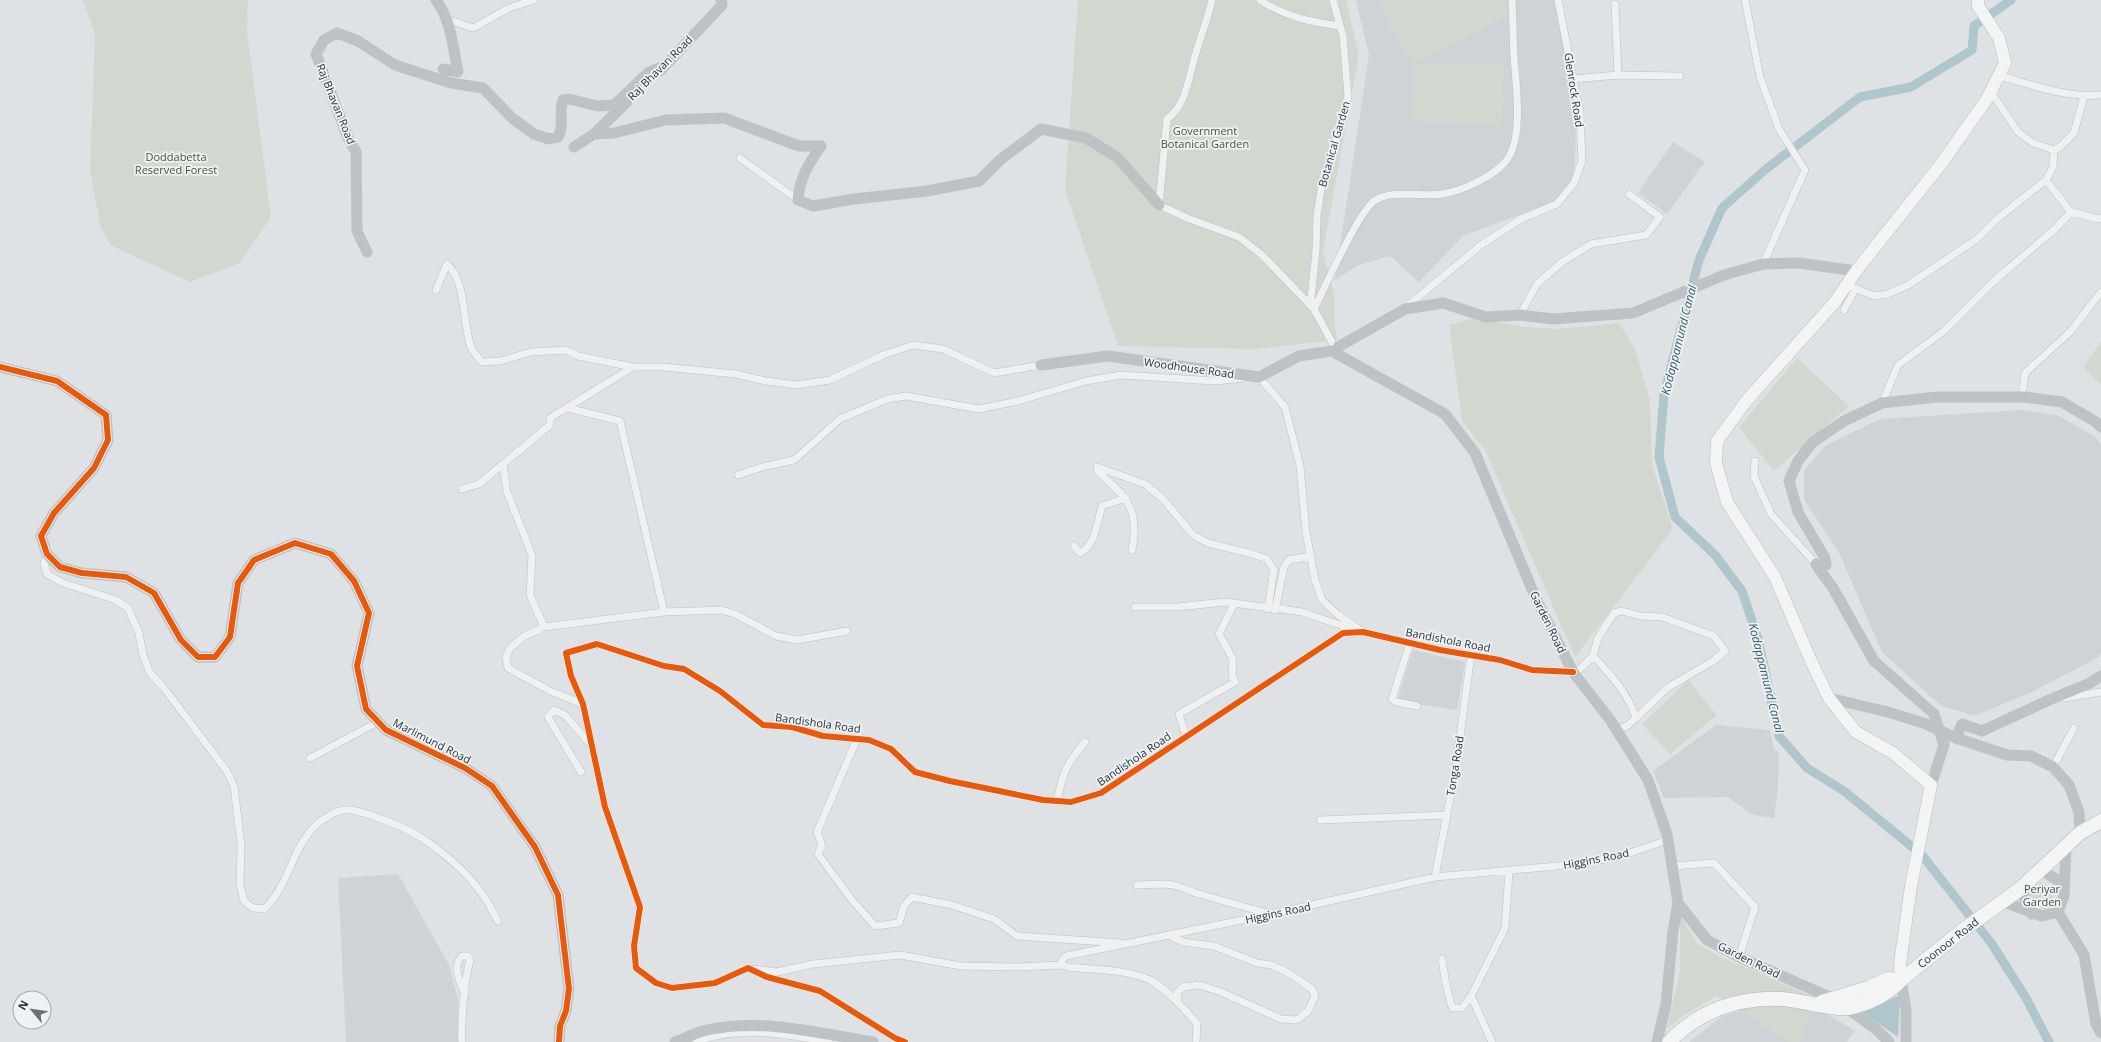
<svg xmlns="http://www.w3.org/2000/svg" width="2101" height="1042" viewBox="0 0 2101 1042" font-family="'Open Sans',sans-serif">
	<rect width="100%" height="100%" fill="#dfe2e4"/>
	<path fill="#ced3d7" d="M1356,0H1555L1572,90L1576,135L1574,179L1555,201L1463,236L1419,282L1390,256L1359,265L1335,280L1369,55Z
		M1673,142L1705,162L1667,214L1638,193Z
		M2022,410L2059,416L2094,436L2101,444V653L2097,658L2030,693L1974,716L1940,705L1882,652L1839,553L1804,500V471L1825,446L1880,419Z
		M1413,650L1465,662L1457,710L1397,701Z
		M1716,725L1770,730L1774,750L1779,752L1778,787L1774,818L1753,815L1728,797L1664,798L1653,771Z
		M398,874L449,965L458,999V1042H346L338,878Z
		M1815,1007L1855,1031L1847,1042H1689L1722,1016L1745,1009Z"/>
	<path fill="#d2d8d0" d="M83,0H248L247,32L271,217L240,263L190,282L112,246L101,228L90,171L95,34Z
		M1078,0H1346L1359,55L1323,251L1335,297L1334,317L1337,340L1255,349L1118,346L1065,190Z
		M1376,0H1501L1510,14L1414,64L1504,65L1502,126L1412,121L1413,65Z
		M1475,318L1526,327L1557,329L1619,323L1635,349L1650,399L1652,465L1673,529L1575,657L1485,450L1462,421L1449,325Z
		M2101,342V385L2083,367Z
		M1797,358L1849,406L1774,471L1739,427Z
		M1688,680L1717,715L1670,754L1642,724Z
		M2041,882L2053,889V907L2045,910L2026,900L2024,895Z
		M1680,912L1688,929L1698,944L1717,955L1816,998L1800,1042H1788L1717,996L1684,1015L1667,1029L1680,970Z"/>
	<path fill="#afc6cd" d="M1900,995L1898,1037L1859,1010L1881,1004Z"/>
	<g fill="none" stroke-linecap="round" stroke-linejoin="round">
		<path stroke="#afc6cd" stroke-width="9" d="M2011,0L1974,26L1972,50L1911,87L1860,97L1766,169L1722,208L1699,260L1664,394L1659,457L1675,517L1715,555L1742,591L1758,639L1779,736L1807,768L1844,791L1922,855L1992,944L2026,998L2049,1042"/>
		<defs>
			<path id="street" d="M1212,0C1208,18 1201,35 1196,53C1189,74 1187,105 1167,119L1159,205L1187,218L1239,237L1262,255L1314,309
				M1260,0C1285,17 1311,22 1340,26
				M1333,0L1343,36L1348,96L1329,165L1323,177L1317,215L1316,251L1311,298L1314,309L1334,346
				M1745,0L1760,77L1779,129L1805,170L1763,264
				M1615,4L1618,75
				M446,19L473,28L509,8L534,0
				M2000,76C2033,85 2066,98 2101,95
				M1574,79L1618,75L1680,76
				M1991,92L2018,132L2033,143L2054,150L2060,147L2074,133L2084,96
				M740,158L798,200
				M2046,180L2071,212
				M1847,285L1874,296L1888,294L1908,285L1977,239L1998,218L2046,180L2053,167L2054,150
				M436,290L447,264C467,282 462,323 471,347C473,352 478,357 482,362L500,361L531,352L566,350L578,356L633,367H663L736,374L766,381L796,385L830,380L883,355L913,345L943,349L994,373L1041,365
				M1406,307L1481,245L1521,219L1557,204L1574,183L1582,161L1580,114L1558,0
				M1314,309C1325,287 1358,213 1374,201C1391,189 1423,197 1442,194C1462,191 1493,177 1506,161C1524,139 1516,84 1514,57C1513,38 1513,19 1512,0
				M1844,310L1856,288
				M1520,315L1537,284L1562,262L1591,244L1646,235L1660,217L1629,194
				M1256,377H1259L1285,407L1300,466L1306,532L1315,580L1322,600L1338,615L1363,632
				M2022,397L2025,373L2070,332L2101,292
				M1882,403L1898,365L1944,331L1994,281L2056,228L2071,212L2098,219L2101,218
				M567,408L620,421L664,612
				M1755,461L1754,476L1771,514L1816,564
				M503,464L507,492L532,555L530,595L544,627
				M738,475L762,467L794,460L840,419L887,399L906,396L979,409L1018,401L1086,381L1121,375L1215,381L1244,378
				M462,489L479,484L550,425V418L633,367
				M1074,546L1080,553C1096,545 1097,522 1102,506L1126,498
				M1132,550C1140,509 1127,497 1098,472L1097,467L1145,484L1163,499L1193,535L1208,543L1249,553L1267,559L1274,570L1268,609
				M47,554L44,563L47,574L63,583L116,600L128,608L139,633L143,655L150,673L164,688L226,770L234,786L241,845L240,885L244,901L253,908L264,909C288,888 292,847 317,824C323,819 335,811 344,810C356,807 409,829 420,837C439,849 466,871 479,890C487,899 492,911 498,921
				M1135,607H1177L1225,602L1302,612L1355,630
				M1275,610L1284,567L1289,560L1310,556
				M1410,643L1392,699L1396,702L1417,706
				M1593,656L1598,638L1614,613L1622,611L1640,616L1662,617L1714,636L1725,651L1713,661L1667,688L1636,718
				M1574,675L1593,656C1610,674 1628,693 1636,718L1627,726L1616,730
				M2064,698L2101,692
				M583,704L550,691L508,668L506,657L510,648L523,637L544,627L664,612L722,610L735,614L776,636L797,640L847,631
				M1186,736L1179,714L1235,682L1232,675L1233,659L1219,634L1234,604
				M857,739L817,832L822,845L818,854L852,900L875,926L899,923L904,906L912,897L952,905L994,919L1017,936L1121,943
				M310,758L378,722
				M2053,767L2074,728
				M581,772L548,717L554,710L565,715L591,745
				M1057,801C1063,772 1066,765 1085,742
				M1320,820L1447,815
				M1673,866L1714,863L1755,907L1739,957
				M1435,877L1456,767L1471,655
				M1137,885L1163,884L1174,885L1199,894L1270,914
				M1169,935L1183,942L1214,946L1257,963L1272,965L1290,974L1312,989L1315,996L1308,1011L1297,1020L1281,1019L1221,992L1200,985L1183,987L1177,993L1178,1003
				M1442,959C1443,967 1449,1004 1453,1008H1462L1471,996L1505,928L1509,872
				M754,969L777,972L813,964L900,955L961,966L1017,967L1062,965
				M1471,996L1492,1042
				M462,1042C461,1021 464,980 470,961L468,956H462C451,968 461,982 465,995
				M696,1042C738,1025 786,1034 829,1042
				M905,1042L895,1038L820,991L767,977L748,968L715,983L672,988L656,983L636,968L634,946L640,907L605,807L583,704L571,676L566,653L597,644L664,666L684,669L720,691L763,725L792,727L823,736L869,740L891,749L915,772L950,781L1043,800L1071,802L1101,793L1343,633L1363,632L1440,650L1500,660L1532,670L1573,672
				M1196,1042L1197,1024C1187,1011 1164,987 1150,980C1126,969 1094,970 1068,967L1062,965V960L1066,956L1272,914L1435,877L1579,864L1624,855L1668,840"/>
			<path id="primary" d="M1901,980L1900,963L1911,886L1931,785L1893,753L1856,732L1829,698L1811,661L1775,577L1727,502L1716,463L1717,441L1747,400L1835,302L1856,271L1941,164L1987,99L2005,63L1999,38L1978,6V0"/>
			<path id="highway" d="M1822,1002L1868,988L1888,979L1901,980
				M1669,1042C1699,1011 1738,997 1782,999C1800,1000 1832,1010 1848,1008C1867,1005 1889,994 1901,980L1963,930L2020,889L2080,833L2101,821"/>
		</defs>
		<use href="#street" stroke="#bdc0c2" stroke-width="8"/>
		<use href="#primary" stroke="#bcbfc1" stroke-width="13"/>
		<use href="#highway" stroke="#b2b6b8" stroke-width="15"/>
		<use href="#street" stroke="#eff0f1" stroke-width="7"/>
		<path stroke="#bdc2c4" stroke-width="11" d="M436,0C451,20 453,47 458,72L443,69
			M660,71L722,5L721,0
			M594,134L614,133L666,120L724,118L799,146H821
			M821,146C808,165 800,177 798,200L813,206L854,199L927,191L979,181L1000,160L1041,129L1086,138L1118,158L1159,205
			M574,147L594,134L627,102
			M367,252L357,231L356,152L348,138L316,54L324,40L337,33L358,41L395,65L451,83L483,88L512,118L534,134L549,139L558,137C565,125 558,113 563,100L569,99L598,106L614,105L649,72L664,66
			M1338,347L1405,309L1443,303L1486,317L1520,315L1553,319L1633,313L1724,275L1763,264L1799,263L1856,271
			M1337,354L1445,414L1475,453L1537,601L1573,672L1611,721L1648,780L1667,834L1678,903L1707,940L1739,957L1834,999L1876,1029L1889,1042
			M1041,365L1108,356L1259,377L1299,356L1331,351
			M0,367L57,381L106,415L108,440L94,468L54,513L41,536L47,554L60,567L82,573L126,577L154,593L181,640L198,657H215L230,637L238,583L254,560L295,543L331,554L354,581L369,613L357,666L366,709L386,730L465,768L492,786L535,847L558,895L569,989L566,1011L560,1026L559,1042
			M1816,564L1819,569L1826,565L1825,558L1798,512L1789,481L1798,461L1813,442L1844,421L1882,403L1937,397H2025L2062,402L2096,422L2101,427
			M1819,569L1833,588L1874,661L1934,714L1944,745L1931,785
			M1829,698L1888,712L1926,724L1956,738
			M2080,833L2079,812L2069,785L2053,767L2031,756L2007,755L1956,738L1962,724L1982,731L2049,700L2090,683L2101,676
			M2041,870L2064,884
			M2020,889L2032,914
			M2004,902L2042,916L2058,912
			M2058,912L2084,955L2096,1024L2101,1033
			M2058,912L2064,896L2066,847
			M1901,980L1906,1010V1042
			M675,1042C686,1038 696,1032 707,1030C762,1018 819,1033 873,1042
			M1657,1042L1666,1004L1673,931L1678,903"/>
		<use href="#primary" stroke="#f3f5f5" stroke-width="12"/>
		<use href="#highway" stroke="#f3f5f5" stroke-width="14"/>
		<defs>
			<path id="cycleway" d="M0,367L57,381L106,415L108,440L94,468L54,513L41,536L47,554L60,567L82,573L126,577L154,593L181,640L198,657H215L230,637L238,583L254,560L295,543L331,554L354,581L369,613L357,666L366,709L386,730L465,768L492,786L535,847L558,895L569,989L566,1011L560,1026L559,1042
				M905,1042L895,1038L820,991L767,977L748,968L715,983L672,988L656,983L636,968L634,946L640,907L605,807L583,704L571,676L566,653L597,644L664,666L684,669L720,691L763,725L792,727L823,736L869,740L891,749L915,772L950,781L1043,800L1071,802L1101,793L1343,633L1363,632L1440,650L1500,660L1532,670L1573,672"/>
		</defs>
		<use href="#cycleway" stroke="#edf2f4" stroke-width="8"/>
		<use href="#cycleway" stroke="#e8590c" stroke-width="6"/>
	</g>
	<g text-anchor="middle" stroke-width="3.5" stroke-linejoin="round" paint-order="stroke">
		<g font-size="11" fill="#28343b" stroke="#edf2f4">
			<text transform="translate(660 68) rotate(-45)" y="4">Raj Bhavan Road</text>
			<text transform="translate(1574 90) rotate(81)" y="4">Glenrock Road</text>
			<text transform="translate(336 104) rotate(68)" y="4">Raj Bhavan Road</text>
			<text transform="translate(1334 144) rotate(-74)" y="4">Botanical Garden</text>
			<text transform="translate(1189 368) rotate(8)" y="4">Woodhouse Road</text>
			<text transform="translate(1548 622) rotate(64)" y="4">Garden Road</text>
			<text transform="translate(1448 640) rotate(11)" y="4">Bandishola Road</text>
			<text transform="translate(818 723) rotate(8)" y="4">Bandishola Road</text>
			<text transform="translate(432 741) rotate(27)" y="4">Marlimund Road</text>
			<text transform="translate(1134 759) rotate(-34)" y="4">Bandishola Road</text>
			<text transform="translate(1455 766) rotate(-81)" y="4">Tonga Road</text>
			<text transform="translate(1596 859) rotate(-11)" y="4">Higgins Road</text>
			<text transform="translate(1278 913) rotate(-12)" y="4">Higgins Road</text>
			<text transform="translate(1948 943) rotate(-38)" y="4">Coonoor Road</text>
			<text transform="translate(1749 960) rotate(26)" y="4">Garden Road</text>
		</g>
		<g font-size="11" fill="#455637" stroke="#edf2f4">
			<text x="1205" y="135">Government<tspan x="1205" dy="13">Botanical Garden</tspan></text>
			<text x="176" y="161">Doddabetta<tspan x="176" dy="13">Reserved Forest</tspan></text>
			<text x="2042" y="893">Periyar<tspan x="2042" dy="13">Garden</tspan></text>
		</g>
		<g font-size="12" font-style="italic" fill="#365d6b" stroke="#edf2f4">
			<text transform="translate(1679 340) rotate(-76)" y="4">Kodappamund Canal</text>
			<text transform="translate(1766 678) rotate(76)" y="4">Kodappamund Canal</text>
		</g>
	</g>
	<g transform="translate(32 1010) rotate(299)"><circle r="19" fill="#edf2f4" stroke="#9ea6aa"/>
	<path d="M0-3L7 15L0 10L-7 15Z" fill="#687176"/>
	<text y="-6" font-size="11" font-weight="bold" text-anchor="middle" fill="#28343b">N</text>
	</g>
</svg>
